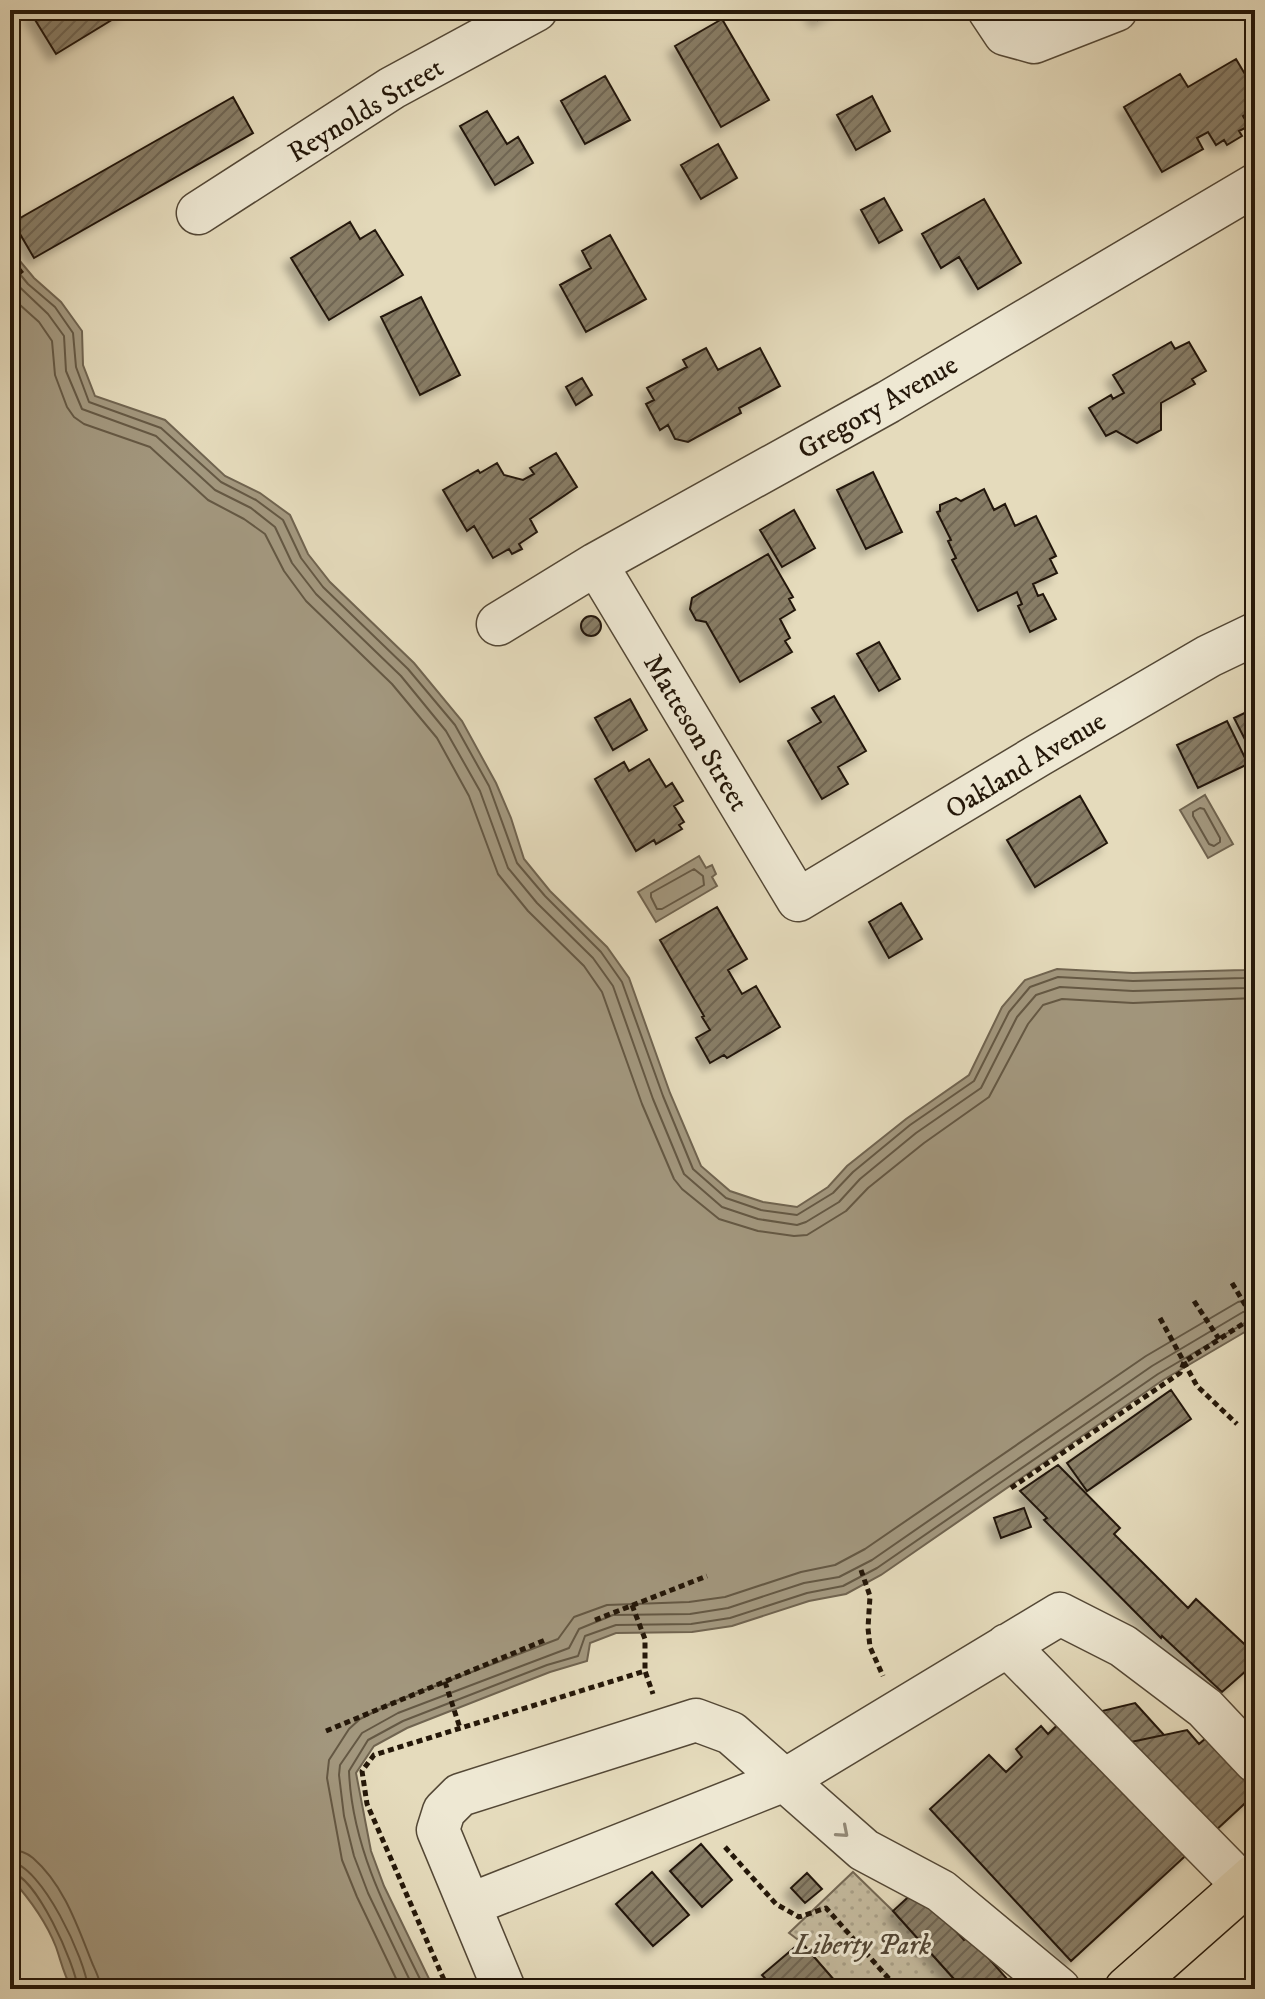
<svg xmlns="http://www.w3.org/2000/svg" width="1265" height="1999" viewBox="0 0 1265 1999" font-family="'IM FELL DW Pica',serif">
	<defs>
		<pattern id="grass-dots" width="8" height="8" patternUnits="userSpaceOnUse" patternTransform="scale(2)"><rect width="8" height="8" fill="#c4ba9e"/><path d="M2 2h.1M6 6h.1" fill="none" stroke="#a89f87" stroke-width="1.8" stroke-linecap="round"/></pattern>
		<pattern id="building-hatch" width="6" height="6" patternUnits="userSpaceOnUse" patternTransform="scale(2)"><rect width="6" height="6" fill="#887d66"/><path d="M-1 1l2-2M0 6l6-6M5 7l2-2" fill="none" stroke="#6f6552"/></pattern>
		<filter id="shadow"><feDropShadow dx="-7" dy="7" stdDeviation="4" flood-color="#0004"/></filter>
	</defs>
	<rect width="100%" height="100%" fill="#e5dbbc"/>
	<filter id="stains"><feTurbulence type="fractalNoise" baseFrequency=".0025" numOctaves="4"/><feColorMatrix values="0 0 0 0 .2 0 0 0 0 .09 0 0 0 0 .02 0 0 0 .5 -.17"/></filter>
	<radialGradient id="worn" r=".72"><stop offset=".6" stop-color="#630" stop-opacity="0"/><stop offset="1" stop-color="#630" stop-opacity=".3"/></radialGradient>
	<path fill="url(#grass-dots)" stroke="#746854" stroke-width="2" d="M853,1872L893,1911L963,1989H842L801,1942L789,1933Z"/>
	<path fill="#a3987f" stroke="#706450" stroke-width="2" d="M10,249L34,278L61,302L82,331L83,365L95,396L165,420L225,476L260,493L290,515L308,554L330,582L414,663L462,721L496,783L511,818L524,859L550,891L607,947L629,978L670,1093L701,1166L730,1191L763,1202L797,1207L828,1187L847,1166L906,1119L969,1075L1002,1007L1025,980L1057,969L1133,973L1244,970L1255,967V1326L1163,1380L881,1575L846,1594L809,1601L732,1626L692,1632L616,1633L590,1643L587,1661L550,1672L407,1728L374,1746L356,1773L371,1851L384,1886L434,1989H72C64,1976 61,1961 56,1947C46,1921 28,1897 10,1877Z
		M1205,795L1233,844L1208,858L1180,810Z
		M699,856L706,868L712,865L716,874L712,877L717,886L656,922L638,892Z"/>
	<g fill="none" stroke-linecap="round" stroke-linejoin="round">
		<path stroke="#645844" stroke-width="2" d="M10,262L28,284L55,307L73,333L76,367L89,402L161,428L221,482L256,500L283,520L301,558L323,587L408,669L455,725L489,786L517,863L545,896L601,952L622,982L663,1096L693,1169L726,1198L761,1210L797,1215L833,1193L853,1172L910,1125L974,1081L1009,1012L1030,987L1058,977L1133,981L1244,978L1255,975
			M10,278L48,314L64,336L66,371L82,409L156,436L215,490L251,508L275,527L292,563L316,594L401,676L446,731L480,791L508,868L537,903L593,958L613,986L653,1099L684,1174L722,1207L758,1219L797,1225L806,1222L839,1202L860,1179L916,1133L981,1088L1017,1017L1036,995L1060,987L1133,991L1245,988L1255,986
			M10,296L39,322L52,341L55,375L67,407L74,417L84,424L150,447L208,500L244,519L265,534L284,571L306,601L392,684L437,738L469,796L498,874L528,911L584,966L602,992L642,1104L674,1179L682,1189L719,1219L758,1231L794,1236L807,1235L846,1211L868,1188L924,1143L989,1097L1028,1024L1043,1005L1062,999L1133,1003L1255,998
			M1200,808L1204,809L1220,838V842L1214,846L1209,844L1193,816V812Z
			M694,869L703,876L704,885L662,909H657L651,897V893Z
			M10,1850C19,1850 26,1852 33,1858C65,1886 78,1928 93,1965C97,1974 100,1980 100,1989
			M10,1862C41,1864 86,1960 88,1989
			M10,1872C36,1875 75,1964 78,1989
			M401,1989L357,1897L342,1860L327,1778L329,1760L349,1729L360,1719L396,1701L558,1639L574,1617L607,1605L689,1602L725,1597L801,1572L835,1565L865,1549L1146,1356L1238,1302L1255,1298
			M414,1989L368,1893L354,1856L344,1816L339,1775L340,1765L362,1733L398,1713L569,1648L579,1629L613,1615L690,1614L728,1608L804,1583L839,1577L872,1560L1152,1366L1243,1312L1255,1310
			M425,1989C391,1920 352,1850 349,1771L368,1740L403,1721L547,1665L578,1656L585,1636L616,1625L691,1624L730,1618L807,1593L843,1586L877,1568L1158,1374L1248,1321L1255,1320"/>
	</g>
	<path fill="url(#building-hatch)" stroke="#241709" stroke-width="2" filter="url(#shadow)" d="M29,10H128L56,54Z
		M811,10H836L818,20Z
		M722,19L769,100L721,127L675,46Z
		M1236,59L1255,91V108L1243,116L1249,126L1239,131L1242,136L1227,145L1224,140L1216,145L1208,132L1197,138L1203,149L1162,172L1124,107L1180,74L1188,87Z
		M605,76L630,120L585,144L561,101Z
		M872,96L890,131L856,150L837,115Z
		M233,97L253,133L34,258L13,222Z
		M487,111L507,144L518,137L533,163L495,185L460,126Z
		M718,144L737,178L701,199L681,165Z
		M884,198L902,230L879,243L861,210Z
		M984,199L1021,263L978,289L959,257L941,268L922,234Z
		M350,222L360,239L375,230L403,275L329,320L291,258Z
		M610,235L646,299L586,332L560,285L591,268L582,251Z
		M421,297L460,375L420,395L381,317Z
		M1171,342L1175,349L1189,342L1206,371L1192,379L1195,384L1161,403V430L1137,443L1116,431L1106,436L1089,408L1111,395L1113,399L1124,393L1113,375Z
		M706,348L718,370L760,348L780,386L739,408L741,413L688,442L675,439L668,425L660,430L646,404L654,400L647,388L687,367L683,360Z
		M582,378L592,395L576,405L566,387Z
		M556,453L577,487L530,519L537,532L519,544L522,549L512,554L509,549L493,558L474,526L467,531L443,490L478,470L480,473L497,463L504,475L523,480L534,474L530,468Z
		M873,472L902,532L866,549L837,490Z
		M984,489L994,510L1005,504L1015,526L1036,516L1056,556L1050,559L1057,573L1033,584L1038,596L1043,594L1056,619L1030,632L1018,606L1022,604L1017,592L978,611L952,560L956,558L948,541L951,540L937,512L940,511V505L956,498L961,501Z
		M794,510L815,548L782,567L760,530Z
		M768,554L793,597L789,599L795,610L780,619L790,638L785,641L792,652L740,682L706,622L696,620L690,609L692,598Z
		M581 626a10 10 0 1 1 20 0a10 10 0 1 1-20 0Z
		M879,642L900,679L879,691L857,654Z
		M834,696L866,751L838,767L848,784L822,799L788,741L821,722L812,708Z
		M630,699L647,730L613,750L595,718Z
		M1255,708V759L1234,718Z
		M1227,721L1248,764L1198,788L1177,745Z
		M649,759L666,787L672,783L683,801L674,806L684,822L679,825L682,829L656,844L654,840L636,851L595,779L624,762L629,771Z
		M1080,796L1107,843L1035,887L1007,840Z
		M901,903L922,939L889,958L869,922Z
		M717,907L747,959L728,970L742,994L756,986L780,1027L727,1058L724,1055L710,1063L696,1038L710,1030L702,1017L704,1016L660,940Z
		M1171,1390L1191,1419L1087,1491L1067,1463Z
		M1058,1465L1120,1528L1114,1534L1188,1608L1196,1599L1255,1654V1663L1222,1692L1162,1636L1161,1638L1044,1520L1047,1518L1020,1491Z
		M1024,1508L1031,1527L1001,1538L994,1518Z
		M1135,1703L1164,1735L1131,1742L1102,1711Z
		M1070,1713L1194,1848L1071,1961L930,1809L989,1755L1006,1772L1022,1757L1016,1749L1041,1726L1048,1734Z
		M1187,1730L1199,1744L1213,1732L1255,1777V1794L1214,1832L1131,1742Z
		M701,1844L732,1880L702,1907L670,1871Z
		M652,1872L689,1915L653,1946L616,1904Z
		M807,1873L822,1889L805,1903L791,1888Z
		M917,1889L964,1940L969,1936L1016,1989H963L893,1911Z
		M801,1942L842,1989H775L762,1975Z"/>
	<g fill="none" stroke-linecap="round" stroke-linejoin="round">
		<defs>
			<path id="minor" d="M989,10L1005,34L1034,42L1116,10
				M198,213L392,88L536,10
				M596,564L798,900L1039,755L1209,656L1255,634
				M498,624L596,564L888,402L1255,185
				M1007,1645L1244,1886
				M469,1905L785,1780L1060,1614L1123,1646L1205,1708L1255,1761
				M504,1989L438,1830L444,1811L460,1795L696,1720L731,1733L864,1850L941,1891L1059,1989"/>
			<path id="major" d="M1127,1989L1255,1876"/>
		</defs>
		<use href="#minor" stroke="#544836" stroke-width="45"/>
		<use href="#major" stroke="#241709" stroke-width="47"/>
		<path stroke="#241709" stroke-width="5" stroke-dasharray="6 4" stroke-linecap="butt" d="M10,280L25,268
			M1232,1283L1253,1318
			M1194,1301L1219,1339
			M1160,1318L1197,1386L1237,1424
			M1011,1488L1180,1373L1184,1362L1255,1316
			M861,1570L870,1596L868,1628L870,1647L883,1676
			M632,1605L645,1639V1671
			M595,1620L707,1576
			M445,1682L460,1728
			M326,1731L545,1640
			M725,1847L776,1904L799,1917L826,1908L898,1989
			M448,1989L367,1804L362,1771L374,1755L645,1671L653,1694
			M899,1989L905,1984L908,1989"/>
		<use href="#minor" stroke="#eee8d3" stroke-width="42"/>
		<use href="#major" stroke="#e5dbbc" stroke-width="44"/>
	</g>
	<defs><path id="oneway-chevron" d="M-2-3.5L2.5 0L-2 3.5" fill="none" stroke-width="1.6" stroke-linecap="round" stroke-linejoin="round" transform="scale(2)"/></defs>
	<use stroke="#938a78" href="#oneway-chevron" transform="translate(843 1832) rotate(41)"/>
	<g text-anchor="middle" stroke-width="6" stroke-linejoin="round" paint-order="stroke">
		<g font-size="28" fill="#241709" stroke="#eee8d3">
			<text transform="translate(365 109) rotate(-31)" y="10">Reynolds Street</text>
			<text transform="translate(877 406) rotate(-30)" y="10">Gregory Avenue</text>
			<text transform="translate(697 732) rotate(59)" y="10">Matteson Street</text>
			<text transform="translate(1025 764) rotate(-31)" y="10">Oakland Avenue</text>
		</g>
		<g font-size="28" font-style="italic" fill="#544836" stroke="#eee8d3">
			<text x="862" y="1954">Liberty Park</text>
		</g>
	</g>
	<rect width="1265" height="1999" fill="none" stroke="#e5dbbc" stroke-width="40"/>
	<rect x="12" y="12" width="1241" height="1975" fill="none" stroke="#241709" stroke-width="4"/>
	<rect x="20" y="20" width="1225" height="1959" fill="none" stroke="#241709" stroke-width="2"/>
	<rect width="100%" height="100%" filter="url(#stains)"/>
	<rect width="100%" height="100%" fill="url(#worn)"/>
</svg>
